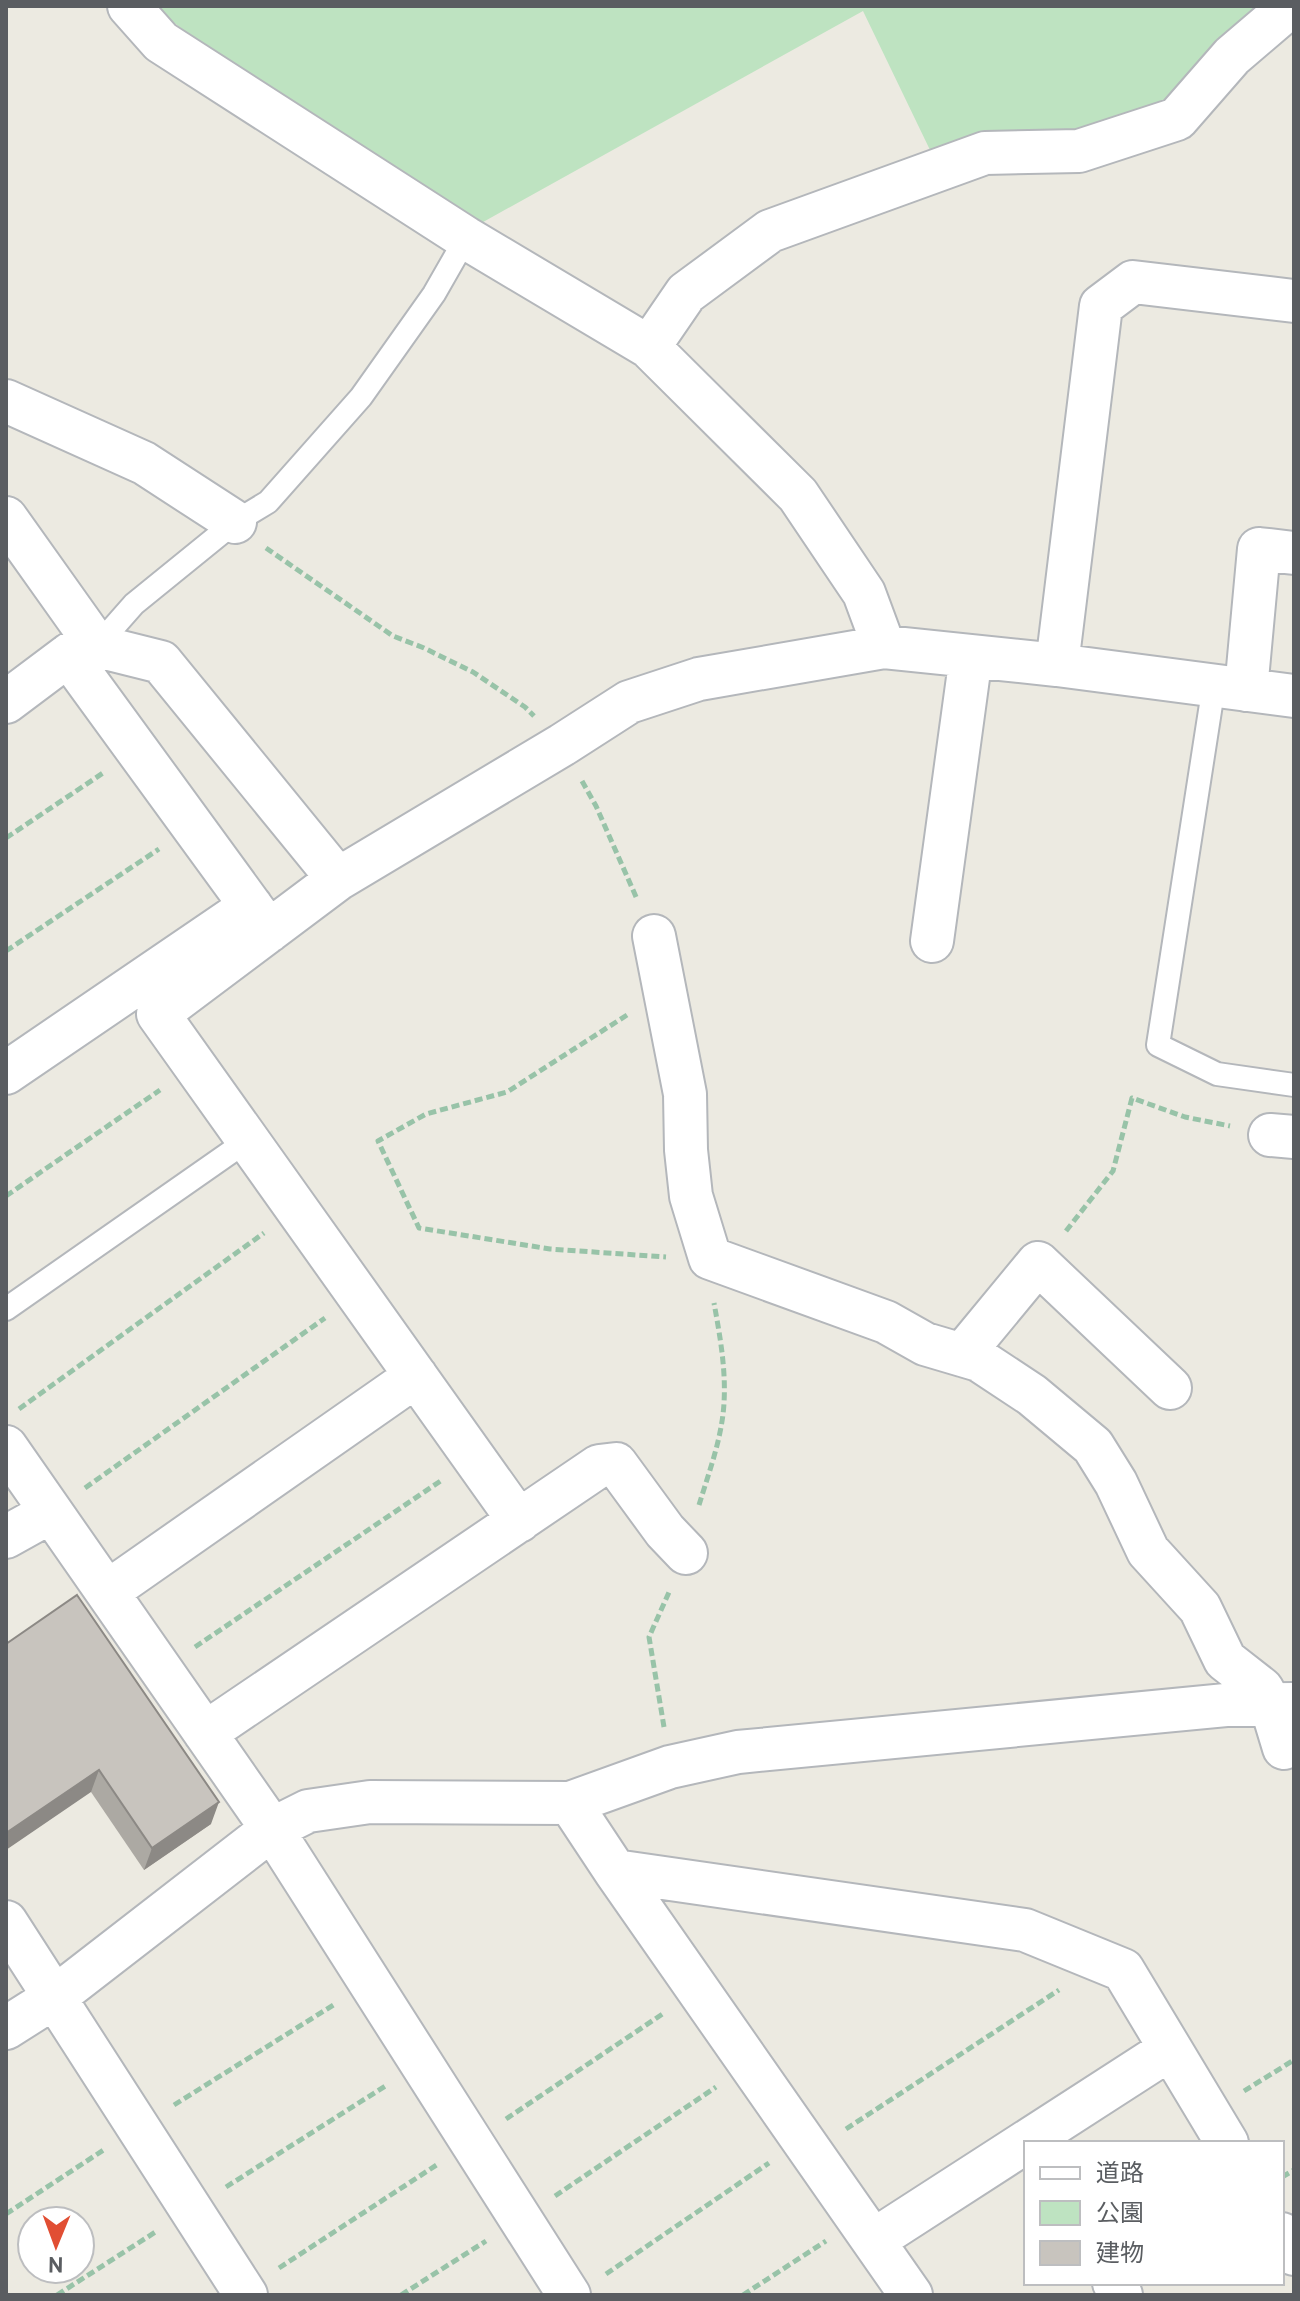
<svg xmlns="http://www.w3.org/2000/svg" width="1300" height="2301" viewBox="0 0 1300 2301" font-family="Overpass,'Noto Sans JP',sans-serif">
	<rect width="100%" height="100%" fill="#eceae1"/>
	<path fill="#bee3c1" d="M152,6H1271L1171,107L1079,129L976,138L930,150L863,11L476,226L240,73Z"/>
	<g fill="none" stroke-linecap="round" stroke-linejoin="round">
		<defs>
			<path id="lane" d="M97,646L134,604L235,522L268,502L361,397L434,294L466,238
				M1214,685L1158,1045L1217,1074L1294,1085
				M6,1309L248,1140"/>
			<path id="street" d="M129,6L161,42L466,238L649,347L798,495L864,593L884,647
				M649,347L686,293L770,231L985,153L1079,151L1177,119L1232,56L1287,9L1294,11
				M6,401L144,463L235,522
				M6,518L97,646
				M70,654L78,669L269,931
				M1057,665L1101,306L1133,282L1294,301
				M1246,690L1259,549L1294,553
				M6,702L70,654L97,646L161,662L338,879L562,745L629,702L699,679L884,647L1057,665L1294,696
				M338,879L158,1014L519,1521
				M654,936L685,1094L686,1150L691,1196L710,1258L886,1322L925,1344L979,1360L1032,1395L1093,1446L1116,1483L1148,1551L1200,1608L1225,1660L1262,1689L1271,1705L1284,1748
				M932,941L971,656
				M6,1073L251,906
				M1270,1135L1294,1137
				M962,1355L1038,1263L1170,1388
				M6,1447L272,1829L569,2295
				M6,1537L51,1512
				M107,1592L416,1376
				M205,1733L599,1466L616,1464L665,1531L686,1553
				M570,1803L615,1871L1025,1930L1123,1970L1227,2143
				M615,1871L911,2295
				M6,1922L246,2295
				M6,2028L55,1997L272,1829L308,1811L370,1802L570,1803L670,1767L738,1752L1226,1705L1294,1704
				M1282,2234L1294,2254
				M874,2240L1170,2049
				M1114,2283L1121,2295"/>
		</defs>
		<use href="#lane" stroke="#b4b7bb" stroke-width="26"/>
		<use href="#street" stroke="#b4b7bb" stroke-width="46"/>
		<path stroke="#98c3a8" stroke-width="5" stroke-dasharray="8 4" stroke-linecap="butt" d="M266,548L393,636L424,648L473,672L525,707L534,716
			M582,781L596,806L637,899
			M6,838L103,773
			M6,951L159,849
			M627,1015L507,1092L426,1114L378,1141L419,1228L550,1249L666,1257
			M6,1196L160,1090
			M1066,1231L1113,1171L1132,1098L1185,1117L1230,1126
			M19,1409L264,1233
			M85,1488L325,1318
			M699,1505C709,1472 722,1438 724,1403C726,1369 720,1336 714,1303
			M195,1647L442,1480
			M664,1727L649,1637L670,1590
			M1244,2091L1294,2060
			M174,2105L335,2004
			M506,2119L664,2013
			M846,2129L1059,1990
			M1282,2177L1294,2170
			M226,2187L387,2085
			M555,2196L716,2087
			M6,2214L105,2149
			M279,2268L438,2164
			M606,2274L769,2163
			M57,2295L157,2231
			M401,2295L486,2241
			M743,2295L826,2241"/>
		<use href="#lane" stroke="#fff" stroke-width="22"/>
		<use href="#street" stroke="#fff" stroke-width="42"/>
	</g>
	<path fill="#aca9a3" d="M6,1644L211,1824L144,1870L91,1792Z"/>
	<path fill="#8c8985" d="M99,1770L91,1792L6,1850V1833Z
		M219,1802L211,1824L144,1870L152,1848Z"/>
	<path fill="#c8c4be" stroke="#8c8985" stroke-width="2" d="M77,1595L219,1802L152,1848L99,1770L6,1833V1644Z"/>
	<rect width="1300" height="2301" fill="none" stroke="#5a5d61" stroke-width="16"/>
	<rect x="1024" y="2141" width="260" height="144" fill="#ffffff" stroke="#bdbec0" stroke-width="2"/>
	<rect x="1040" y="2167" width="40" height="12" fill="#ffffff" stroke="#bdbec0" stroke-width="2"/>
	<text x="1096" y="2181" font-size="24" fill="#5a5d61">道路</text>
	<rect x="1040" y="2201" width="40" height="24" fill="#bee3c1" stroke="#bdbec0" stroke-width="2"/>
	<text x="1096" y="2221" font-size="24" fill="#5a5d61">公園</text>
	<rect x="1040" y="2241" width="40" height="24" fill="#c8c4be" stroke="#bdbec0" stroke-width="2"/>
	<text x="1096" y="2261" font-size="24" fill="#5a5d61">建物</text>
	<g transform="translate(56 2245) rotate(181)"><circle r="38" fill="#ffffff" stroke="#bdbec0" stroke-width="2"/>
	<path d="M0-6L14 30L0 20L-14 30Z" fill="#e14e33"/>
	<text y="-12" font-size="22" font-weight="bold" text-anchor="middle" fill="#5a5d61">N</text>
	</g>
</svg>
